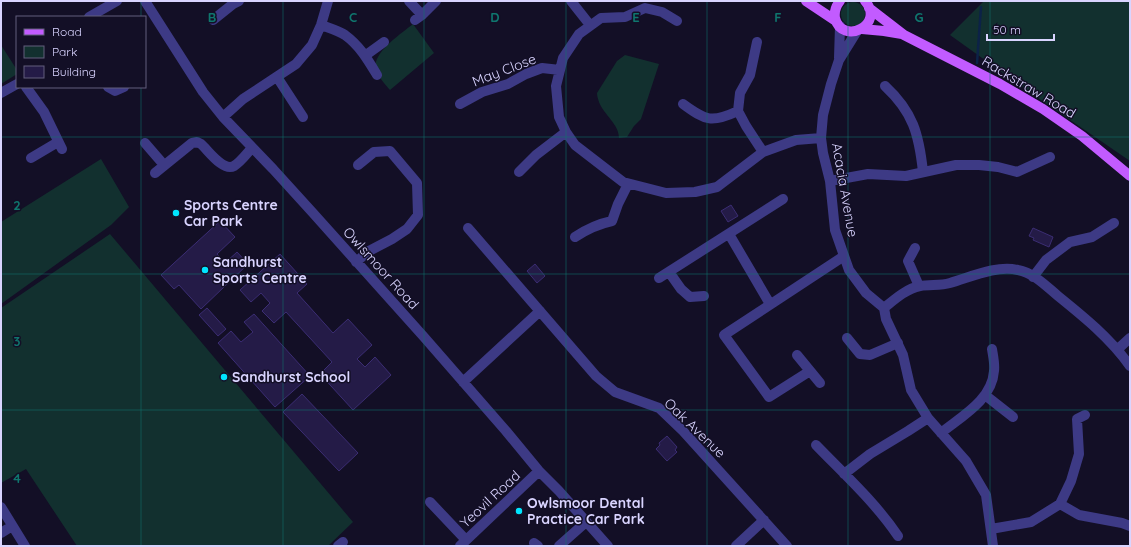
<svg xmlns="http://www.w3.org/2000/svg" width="1131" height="547" viewBox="0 0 1131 547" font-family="Quicksand,sans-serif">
	<rect width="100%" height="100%" fill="#130f26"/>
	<path fill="#12302f" d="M984,1H1130V161L1038,98L950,35Z
		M841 14a12 12 0 1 1 24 0a12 12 0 1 1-24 0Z
		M413,24L434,53L390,90C385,84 377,76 376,68C372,53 402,33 413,24Z
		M1,45L17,70V74L1,84Z
		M625,55L659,64L641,119L634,126L627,137L619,138C619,124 604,115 599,102C598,99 597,96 597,93L617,61Z
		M101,159L129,207L111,225L1,304V222Z
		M110,234L353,522L328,546H77L26,469L1,483V308Z"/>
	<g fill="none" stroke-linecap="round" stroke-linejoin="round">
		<path stroke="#0c2248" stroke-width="2.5" d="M977,63L981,7"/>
	</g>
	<path fill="#241b47" stroke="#3b2d73" d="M731,205L738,216L728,222L721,211Z
		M220,221L235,237L217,254L225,263L237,252L248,264L201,309L179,285L174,289L161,275Z
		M1033,228L1053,237L1049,247L1033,240L1034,238L1029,236Z
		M280,254L307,284L297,293L333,333L348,319L372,345L357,359L365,367L375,357L391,375L353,410L320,374L332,362L286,312L274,323L262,311L270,303L261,293L251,302L240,290Z
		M535,264L545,276L537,283L527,271Z
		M207,308L226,329L218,336L199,315Z
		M254,314L310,376L275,407L218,343L231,331L241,342L253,332L244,322Z
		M302,394L358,453L339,471L283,412Z
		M667,436L677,447L675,450L677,452L667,461L656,449L660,445L659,443Z"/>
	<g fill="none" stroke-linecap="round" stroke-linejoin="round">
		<path stroke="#3d3a85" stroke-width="10" d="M145,1L203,92L223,117L273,169L313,213L424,337L506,431L539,471L559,491L608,546
			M409,1L422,15
			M571,1L590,25
			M89,17L117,1
			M213,20L233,4L239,1
			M415,20L422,15L436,1
			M677,21L662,12L645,8L625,17L601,18L579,34L563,58L556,86L559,117L566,132L575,145L623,182L666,193L695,192L717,187L763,152L796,140L821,138
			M321,25C329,28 339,31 345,35C360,46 368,60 377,75
			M857,31L839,60L831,84L823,115L821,138L823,153L830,181L835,230L849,270L866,293L884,308L886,319L903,355L911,390L928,418L966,461L986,495L993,546
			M757,42L750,75L740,93L738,111L746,126L763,152
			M366,55L384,42
			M839,58L840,26
			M277,77L303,117
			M885,86C913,112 919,134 923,172
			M26,87L44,112L62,149
			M108,87L115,91L124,87
			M1,93L17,84
			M460,104L482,92L508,84L526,74L542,68L560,70
			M683,104C706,121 712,123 738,111
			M223,117L243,99L296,64L312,45L321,25L328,1
			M145,143L164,165
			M31,158L58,142
			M519,172L536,155L566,132
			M155,173L192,143L197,142L201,144C208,150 223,172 234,166C241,162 247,153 252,148
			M830,181L868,174L906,176L956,165H979L998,167L1017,172L1050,157
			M468,228L596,376L615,392L659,408L683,431L787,546
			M729,234L770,304
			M575,237C587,229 598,224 612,221L618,204L628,184
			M915,248L908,261L919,286
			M356,262L369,251L392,239L407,229L418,215L417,183L390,151L374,152L358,165
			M669,272L681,289L690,297L704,296
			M1033,277L1046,260L1070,242L1092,237L1114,223
			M659,278L783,199
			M884,308C895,299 906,289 920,286C930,284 940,286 950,283C971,277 996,265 1018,270C1034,273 1046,286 1058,296C1084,317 1110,338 1130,366
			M847,338L860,354L870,355L898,343
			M1118,349L1130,338
			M797,355L820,383
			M810,371L769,397L724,335L844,256
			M463,382L540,311
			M985,395L1013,417
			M941,433C962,416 992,400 994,371C995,364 993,356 992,349
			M816,445C844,474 875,502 898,536
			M844,474L870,454L908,431L928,418
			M430,502L466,540
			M1060,504L1079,515L1122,523L1130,526
			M1,507L25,546
			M991,529L1031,522L1060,504L1071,481L1079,454L1077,419L1085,415
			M1,533L12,526
			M534,543L538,546
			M338,546L343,542
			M460,546L539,471
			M559,546L586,522
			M736,546L764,520"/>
		<path stroke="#c25bff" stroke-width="10" d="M806,1L836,21
			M840,1C836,6 834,12 835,18C842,46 886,25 865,1
			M869,8L904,35L1000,84L1043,109L1082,136L1130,176
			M862,29L884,31L902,34"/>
	</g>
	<path fill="none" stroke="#0f766e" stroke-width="1" stroke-opacity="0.55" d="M141,1V17M283,1V546M424,1V546M566,1V546M707,1V546M848,1V546M990,1V546M141,87V546M1,137H1130M1,274H1130M1,410H1130"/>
	<g fill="#00e5ff" stroke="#130f26" stroke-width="1.5">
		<circle cx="176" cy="213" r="4"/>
		<circle cx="205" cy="270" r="4"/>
		<circle cx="224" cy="377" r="4"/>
		<circle cx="519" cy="511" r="4"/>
	</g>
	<g text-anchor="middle" stroke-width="3" stroke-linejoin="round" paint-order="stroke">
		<g font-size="14" fill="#d9d4ff" stroke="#130f26">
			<text transform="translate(504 70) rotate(-21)" y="5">May Close</text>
			<text transform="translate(1029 87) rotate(31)" y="5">Rackstraw Road</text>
			<text transform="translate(845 190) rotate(80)" y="5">Acacia Avenue</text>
			<text transform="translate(381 268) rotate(48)" y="5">Owlsmoor Road</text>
			<text transform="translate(695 428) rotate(44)" y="5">Oak Avenue</text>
			<text transform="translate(490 499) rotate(-43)" y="5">Yeovil Road</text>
		</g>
		<g font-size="14" font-weight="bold" fill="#d9d4ff" stroke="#130f26" text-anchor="start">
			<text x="184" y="210">Sports Centre<tspan x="184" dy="16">Car Park</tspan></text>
			<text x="213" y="267">Sandhurst<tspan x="213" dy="16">Sports Centre</tspan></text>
			<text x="232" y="382">Sandhurst School</text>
			<text x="527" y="508">Owlsmoor Dental<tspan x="527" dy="16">Practice Car Park</tspan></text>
		</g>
	</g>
	<g font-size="13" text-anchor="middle" font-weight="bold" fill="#0f766e" stroke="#130f26" stroke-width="3" stroke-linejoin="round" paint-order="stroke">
		<text x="212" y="22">B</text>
		<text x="353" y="22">C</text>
		<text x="495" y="22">D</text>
		<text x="636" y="22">E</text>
		<text x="778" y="22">F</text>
		<text x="919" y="22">G</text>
		<text x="17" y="210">2</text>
		<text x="17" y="346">3</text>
		<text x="17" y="483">4</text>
	</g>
	<rect width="1131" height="547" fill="none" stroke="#d9d4ff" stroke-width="4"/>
	<rect x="16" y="16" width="130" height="72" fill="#130f26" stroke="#625e7d"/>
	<rect x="24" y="29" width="20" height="6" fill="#c25bff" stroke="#625e7d"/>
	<text x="52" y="36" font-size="12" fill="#d9d4ff">Road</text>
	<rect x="24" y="46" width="20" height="12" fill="#12302f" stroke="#625e7d"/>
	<text x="52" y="56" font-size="12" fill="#d9d4ff">Park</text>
	<rect x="24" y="66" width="20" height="12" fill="#241b47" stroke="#625e7d"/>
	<text x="52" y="76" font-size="12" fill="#d9d4ff">Building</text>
	<path d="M987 34v6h67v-6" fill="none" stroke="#d9d4ff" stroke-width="2"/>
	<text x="993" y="34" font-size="12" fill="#d9d4ff" stroke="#130f26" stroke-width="3" paint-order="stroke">50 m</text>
</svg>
